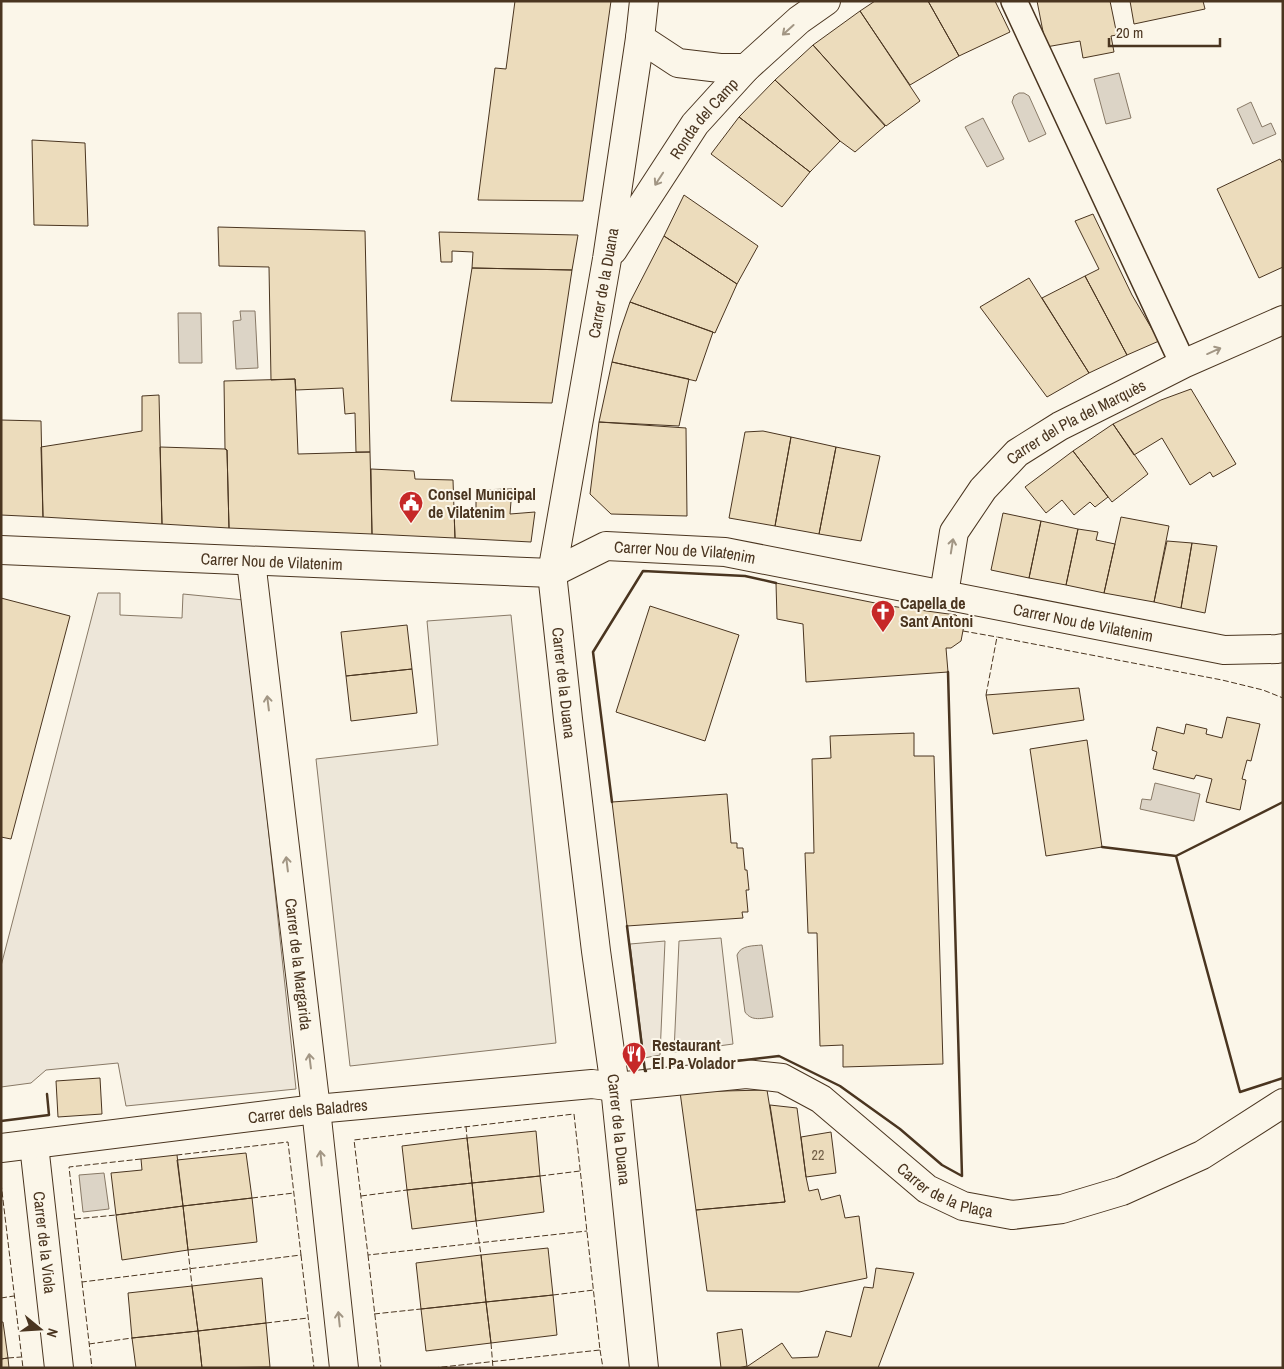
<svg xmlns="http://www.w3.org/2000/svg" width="1284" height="1369" viewBox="0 0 1284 1369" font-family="'Archivo Narrow',sans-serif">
	<rect width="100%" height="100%" fill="#fbf6e9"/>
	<path fill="#ede6d9" stroke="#887966" d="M98,593H120V615L182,618L183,594L244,600L296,1089L126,1106L118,1063L46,1070L31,1083L1,1087V966Z
		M721,938L733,1044L674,1052L679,941Z
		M665,941L660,1055L644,1058L630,944Z"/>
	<path fill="#ede7d9" stroke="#887966" d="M511,615L556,1043L350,1066L316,759L438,745L427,621Z"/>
	<path fill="#dcd4c6" stroke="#887966" d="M1119,73L1131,118L1106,124L1094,79Z
		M1019,93H1024L1029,96L1046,134L1029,142L1012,102L1014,96Z
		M1251,102L1262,127L1271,123L1276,134L1253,144L1237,109Z
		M983,118L1004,159L987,167L965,127Z
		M240,311H255L258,368L236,369L233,321L241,320Z
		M178,313H201L202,363H179Z
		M1155,783L1200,794L1194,821L1140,809L1142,799L1151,800Z
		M762,945L773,1017C762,1018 752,1022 745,1012L737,955C741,945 753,946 762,945Z
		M104,1173L109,1209L83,1212L79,1175Z"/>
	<path fill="#ecdcbc" stroke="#4a3520" d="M515,1H611L583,201L478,200L495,68L506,69Z
		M875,1H928L959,56L910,85L860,11Z
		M928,1H995L1010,32L959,56Z
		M1037,1H1110L1117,35L1111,36L1114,52L1083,58L1080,41L1046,47Z
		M1130,1H1203L1205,9L1134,24Z
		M860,11L920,101L886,126L813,45Z
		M813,45L885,126L855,152L840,141L775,80Z
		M775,80L840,141L810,172L739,117Z
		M739,117L810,172L782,207L711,154Z
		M32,140L85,143L88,226L34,225Z
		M1280,159L1283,164V267L1259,278L1217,189Z
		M684,195L758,246L737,284L664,236Z
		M1093,214L1132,295L1159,341L1127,355L1085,276L1099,269L1075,221Z
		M218,227L365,231L370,452H356L355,413L345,414L343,388L296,390L295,379L271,380L269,267L219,266Z
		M439,232L578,235L572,270L472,268L473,252L452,251V262H441Z
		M664,236L737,284L715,333L630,302Z
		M472,268L572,270L552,403L451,401Z
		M1085,276L1127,355L1089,373L1042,298Z
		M1029,278L1089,373L1047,397L980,307Z
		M630,302L713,332L696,381L612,362L620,331Z
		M612,362L689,379L679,426L599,422Z
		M295,379L298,454L370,452L372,534L229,528L227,450L225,449L224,381Z
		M1191,389L1236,464L1213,477L1210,472L1190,485L1162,438L1134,455L1113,424L1161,400Z
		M159,395L162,524L43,517L41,447L142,431V396Z
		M1,420L41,421L43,517L1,515Z
		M599,422L686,428L687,516L611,514L590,494Z
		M1113,424L1148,474L1112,502L1073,451Z
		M763,431L791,437L775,526L729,518L745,432Z
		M791,437L836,447L819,534L775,526Z
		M160,447L225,449L227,450L229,528L162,524Z
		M836,447L880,456L861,541L819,534Z
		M1073,451L1108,497L1095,507L1090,502L1074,515L1062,500L1046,513L1025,487Z
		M371,469L414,471L415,479L453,480L455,538L372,534Z
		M512,489L510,514L535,512L531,542L455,538L454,511H476V490Z
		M1003,513L1041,521L1029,578L991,570Z
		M1121,517L1169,526L1154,602L1104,593Z
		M1041,521L1078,529L1066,585L1029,578Z
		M1078,529L1098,532L1096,540L1115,544L1104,593L1066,585Z
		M1167,541L1192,543L1181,608L1154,602Z
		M1192,543L1217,546L1205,613L1181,608Z
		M776,583L890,606L956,615L964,625L961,641L951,648H946L948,672L806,682L803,624L777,619Z
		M1,598L70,616L11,839L1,837Z
		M650,606L739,635L705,741L616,712Z
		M407,625L412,669L346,676L341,632Z
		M412,669L417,713L351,721L346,676Z
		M1079,688L1084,720L993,734L986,695Z
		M1227,717L1260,724L1251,761L1247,760L1242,779L1246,780L1240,810L1206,802L1212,779L1196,775L1194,779L1153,769L1157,752L1152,750L1157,727L1184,734L1186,724L1207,729L1206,734L1222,738Z
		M914,733V756H934L943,1064L843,1067V1045L820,1046L817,933H808L805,853H814L812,759L831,758L830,736Z
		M1087,740L1102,847L1046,856L1030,749Z
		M727,794L731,843H737V848H743L745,870H747L749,890H746L748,912H742L743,918L627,926L612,802Z
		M100,1078L102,1114L58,1117L56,1081Z
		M767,1090L785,1202L696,1210L680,1092Z
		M770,1105L797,1108L806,1177L809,1191L818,1189L821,1200L840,1195L845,1218L859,1216L867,1278L799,1292L707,1291L696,1210L785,1202Z
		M536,1131L540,1176L472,1183L467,1138Z
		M831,1132L836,1173L806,1177L801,1137Z
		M467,1138L472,1183L407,1190L402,1146Z
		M246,1153L252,1198L183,1206L177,1160Z
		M177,1155L183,1206L116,1215L111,1173L142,1170L141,1159Z
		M540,1176L544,1212L476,1221L472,1183Z
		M472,1183L476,1221L412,1229L407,1190Z
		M252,1198L257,1242L188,1250L183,1206Z
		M183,1206L188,1250L122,1260L116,1215Z
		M548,1248L553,1295L486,1302L481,1255Z
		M481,1255L486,1302L421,1309L416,1263Z
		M876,1268L914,1273L878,1368H745L782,1343L792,1358L818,1357L826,1331L851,1337L864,1287L873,1288Z
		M262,1278L266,1323L198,1331L192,1286Z
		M192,1286L198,1331L132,1338L128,1293Z
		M553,1295L557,1335L491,1343L486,1302Z
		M486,1302L491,1343L426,1351L421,1309Z
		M1,1322H3L8,1358L1,1359Z
		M266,1323L270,1367L202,1368L198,1331Z
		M742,1329L747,1366L738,1368H721L717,1333Z
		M198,1331L202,1368H136L132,1338Z
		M8,1358L9,1368H1V1359Z"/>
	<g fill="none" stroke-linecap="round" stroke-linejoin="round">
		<defs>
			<path id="pedestrian" d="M1014,1L1183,364"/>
			<g id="minor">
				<path id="s1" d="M644,1L640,38L607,259L552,573L568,719L596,951L615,1087L644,1368"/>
				<path d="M640,38L678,63L720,68H746"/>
				<path id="s2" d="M613,250L695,124L746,68L799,20L826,1"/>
				<path id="s3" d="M1,550L552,573L606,546L725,552L1224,650L1277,649L1283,648"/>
				<path id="s4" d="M251,561L316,1109L344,1368"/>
				<path id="s5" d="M944,594L954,532L983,489L1017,453L1060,426L1116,398L1183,364L1283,320"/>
				<path id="s6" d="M34,1145L59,1368"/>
				<path id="s7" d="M1,1148L316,1109L592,1084L615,1087L746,1074L782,1078L821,1099L927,1189L963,1206L1012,1215L1062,1209L1122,1191L1202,1155L1283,1103"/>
			</g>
		</defs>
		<use href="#pedestrian" stroke="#4a3520" stroke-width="28"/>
		<use href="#minor" stroke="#4a3520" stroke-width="30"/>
		<use href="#pedestrian" stroke="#fbf6e9" stroke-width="25"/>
		<use href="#minor" stroke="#fbf6e9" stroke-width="28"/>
		<path stroke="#4a3520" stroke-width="1" stroke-dasharray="6 2.5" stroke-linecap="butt" d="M963,631L997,637
			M986,695L997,637L1222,680L1263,690L1283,698
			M466,1126L467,1138
			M141,1159L69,1167L82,1282L301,1255L288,1142L177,1155
			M540,1176L580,1171
			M1,1183L23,1368
			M361,1196L407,1190
			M252,1198L294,1193
			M75,1219L116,1215
			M476,1221L481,1255
			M188,1250L192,1286
			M301,1255L314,1368
			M368,1255L381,1368
			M82,1282L92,1368
			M553,1295L594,1290
			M1,1298L14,1296
			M374,1314L421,1309
			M266,1323L308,1318
			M491,1343L493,1368
			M89,1344L132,1338
			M600,1350L603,1368
			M8,1358L21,1357
			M433,1368L600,1350L574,1114L354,1140L368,1255L587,1231"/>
		<path stroke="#4a3520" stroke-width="2.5" d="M612,802L593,652L643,571L745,576L776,583
			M1102,847L1176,856L1283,802
			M1176,856L1240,1092L1283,1078
			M627,926L645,1071H646
			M711,1064L779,1056L840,1086L900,1129L942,1165L962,1176L948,672
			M1,1121L49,1115L47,1094"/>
	</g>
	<defs><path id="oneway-shaft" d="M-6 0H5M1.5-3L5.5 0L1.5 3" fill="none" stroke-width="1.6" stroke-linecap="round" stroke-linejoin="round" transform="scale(1.25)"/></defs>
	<g stroke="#a29684">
		<use href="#oneway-shaft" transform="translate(788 30) rotate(138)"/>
		<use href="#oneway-shaft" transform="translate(659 179) rotate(123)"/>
		<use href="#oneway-shaft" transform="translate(1214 351) rotate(-24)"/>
		<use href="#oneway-shaft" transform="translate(952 546) rotate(-81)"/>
		<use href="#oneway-shaft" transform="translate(268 703) rotate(-97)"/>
		<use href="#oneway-shaft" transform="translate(287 864) rotate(-97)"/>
		<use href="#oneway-shaft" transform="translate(310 1061) rotate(-97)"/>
		<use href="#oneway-shaft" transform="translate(321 1158) rotate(-96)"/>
		<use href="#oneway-shaft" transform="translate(339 1319) rotate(-96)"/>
	</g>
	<defs>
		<symbol id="civic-pin" viewBox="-11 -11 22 30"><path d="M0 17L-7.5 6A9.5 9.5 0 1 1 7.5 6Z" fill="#c62828" stroke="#fbf6e9"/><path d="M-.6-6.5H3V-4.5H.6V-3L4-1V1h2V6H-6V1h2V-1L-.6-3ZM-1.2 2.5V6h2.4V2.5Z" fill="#fff"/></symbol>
		<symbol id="church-pin" viewBox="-11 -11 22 30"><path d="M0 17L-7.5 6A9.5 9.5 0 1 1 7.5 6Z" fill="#c62828" stroke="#fbf6e9"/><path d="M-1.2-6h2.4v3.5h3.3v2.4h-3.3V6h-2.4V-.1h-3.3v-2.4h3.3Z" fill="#fff"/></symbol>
		<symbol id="restaurant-pin" viewBox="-11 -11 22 30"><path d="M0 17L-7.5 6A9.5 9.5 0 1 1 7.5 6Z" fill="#c62828" stroke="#fbf6e9"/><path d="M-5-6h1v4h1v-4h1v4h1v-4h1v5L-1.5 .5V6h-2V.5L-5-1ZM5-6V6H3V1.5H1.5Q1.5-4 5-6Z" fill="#fff"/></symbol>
	</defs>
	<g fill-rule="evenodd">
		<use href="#civic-pin" x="397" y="489" width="28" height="38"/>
		<use href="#church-pin" x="869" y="598" width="28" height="38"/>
		<use href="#restaurant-pin" x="620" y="1040" width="28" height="38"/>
	</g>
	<g text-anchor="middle" stroke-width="4" stroke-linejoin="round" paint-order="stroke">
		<g font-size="14" fill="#725f47">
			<text x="818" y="1160">22</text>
		</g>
		<g font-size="16" fill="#4a3520" stroke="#fbf6e9">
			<text dy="6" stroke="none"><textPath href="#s2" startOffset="160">Ronda del Camp</textPath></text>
			<text transform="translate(603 283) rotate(-80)" y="6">Carrer de la Duana</text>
			<text dy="6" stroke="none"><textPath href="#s5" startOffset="231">Carrer del Pla del Marquès</textPath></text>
			<text dy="6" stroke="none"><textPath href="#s3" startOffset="691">Carrer Nou de Vilatenim</textPath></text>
			<text dy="6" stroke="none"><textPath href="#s3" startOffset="271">Carrer Nou de Vilatenim</textPath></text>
			<text dy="6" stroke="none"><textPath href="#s3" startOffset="1096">Carrer Nou de Vilatenim</textPath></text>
			<text dy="6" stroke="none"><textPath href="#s1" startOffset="690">Carrer de la Duana</textPath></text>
			<text dy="6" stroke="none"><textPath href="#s4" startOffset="406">Carrer de la Margarida</textPath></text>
			<text dy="6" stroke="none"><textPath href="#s7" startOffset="309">Carrer dels Baladres</textPath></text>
			<text dy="6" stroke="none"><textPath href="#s1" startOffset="1140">Carrer de la Duana</textPath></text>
			<text dy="6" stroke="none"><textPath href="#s7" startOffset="986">Carrer de la Plaça</textPath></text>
			<text dy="6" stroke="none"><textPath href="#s6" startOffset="98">Carrer de la Viola</textPath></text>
		</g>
		<g font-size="16" font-weight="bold" fill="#4a3520" stroke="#fbf6e9" text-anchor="start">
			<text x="428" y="500">Consel Municipal<tspan x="428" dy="18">de Vilatenim</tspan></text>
			<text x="900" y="609">Capella de<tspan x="900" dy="18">Sant Antoni</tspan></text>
			<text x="652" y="1051">Restaurant<tspan x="652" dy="18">El Pa Volador</tspan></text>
		</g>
	</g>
	<rect width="1284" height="1369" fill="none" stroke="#4a3520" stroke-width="5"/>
	<g transform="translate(40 1329) rotate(108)" stroke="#fbf6e9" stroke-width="4" paint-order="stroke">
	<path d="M0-4L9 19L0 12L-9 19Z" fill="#4a3520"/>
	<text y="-8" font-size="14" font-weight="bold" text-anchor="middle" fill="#4a3520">N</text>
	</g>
	<path d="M1109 38v8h111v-8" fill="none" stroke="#4a3520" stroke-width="2.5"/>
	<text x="1116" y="38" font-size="15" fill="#4a3520" stroke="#fbf6e9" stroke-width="4" paint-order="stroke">20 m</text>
</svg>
